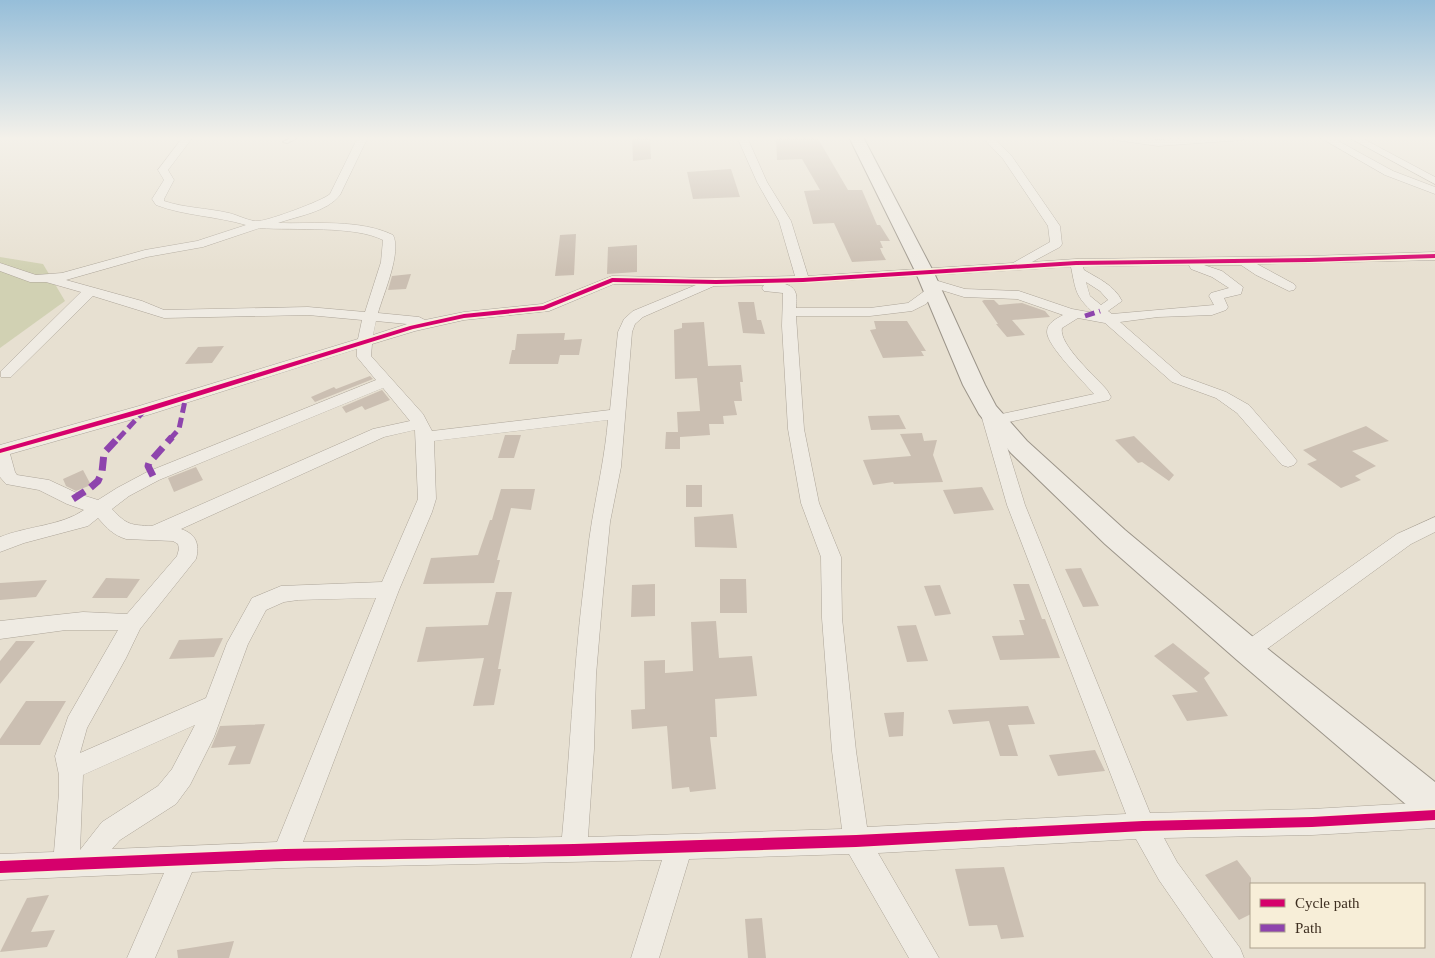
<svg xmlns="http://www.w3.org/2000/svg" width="1435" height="958" viewBox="0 0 1435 958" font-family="'Times New Roman',serif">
	<rect width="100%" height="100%" fill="#e7e0d1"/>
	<path fill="#d1d1b3" d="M0,257L43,264L65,301L0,348Z"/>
	<path fill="#cbbfb2" d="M776,137H817L848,190H862L877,225H880L890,241H880L883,248H880L882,253L886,260L852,262L834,223L813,224L804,191L820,190L802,159L777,160Z
		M632,138H650L651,159L633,161Z
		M731,169L740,197L693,199L687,172Z
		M576,234L574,275L555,276L560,235Z
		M637,245V272L607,274L608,247Z
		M411,274L406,289L388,290L392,276Z
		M984,300H994L999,305L1022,303L1045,311L1050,317L1012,320L1025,335L1007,337L996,324H998L982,301Z
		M738,302H754L757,320H761L765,334L743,333Z
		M874,321H907L926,351H921L924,356L883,358L870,330L876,329Z
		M704,322L708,366L741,365L743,382H740L742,401H734L737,415L723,416L724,424H709L710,435L680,437V449H665L666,432H678L677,412L700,411L697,378L675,379L674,330L682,328V323Z
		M565,333L564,340L582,339L579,355H560L558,364H509L512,350H515L517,334Z
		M224,346L212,363L185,364L198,347Z
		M370,376L373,379L315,402L311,397L334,387L336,389Z
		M382,390L390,400L365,410L362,406L346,413L342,407Z
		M899,415L906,429L871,430L868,416Z
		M1366,426L1389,441L1352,451L1376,466L1355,476L1361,480L1341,488L1307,464L1317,460L1303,450Z
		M922,433L924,441L937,440L933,455L943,482L894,484L893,482L873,485L863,460L911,456L900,434Z
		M505,435H521L514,458H498Z
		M1134,436L1174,475L1169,481L1142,462L1138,463L1115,440Z
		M196,467L203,480L174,492L168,478Z
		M83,470L91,485L76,491L66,486L63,479Z
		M686,485H702V507H686Z
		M982,487L994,510L954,514L943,490Z
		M501,489H535L531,510L511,508L497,560H500L494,583L423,584L431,558L478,555L490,520H492Z
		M733,514L737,548L695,547L694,517Z
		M1081,568L1099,606L1083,607L1065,569Z
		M106,578L140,579L127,598H92Z
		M720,579H746L747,613H720Z
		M47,580L36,597L0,600V583Z
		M655,584V616L631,617L632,585Z
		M1013,584H1029L1042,619H1045L1060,658L1000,660L992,636L1024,635L1019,620H1025Z
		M940,585L951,614L935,616L924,586Z
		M496,592H512L498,669H501L494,705L473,706L484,658L417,662L426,627L488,625Z
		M716,621L719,658L752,656L757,696L715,699L717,737H710L716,789L690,792L689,787L672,789L667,726L632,729L631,710L645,709L644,661L665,660V673L693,671L691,622Z
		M916,625L928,661L907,662L897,626Z
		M223,638L214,657L169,659L179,640Z
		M16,641H35L0,684V661Z
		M1173,643L1210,673L1204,678L1228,716L1187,721L1172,695L1198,692L1154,656Z
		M26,701H66L40,745H0V739Z
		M1028,706L1035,724L1008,725L1018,756H1000L989,721L953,724L948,710Z
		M904,712L903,736L889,737L884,713Z
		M265,724L250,764L228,765L236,746L211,748L220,726Z
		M1095,750L1105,771L1058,776L1049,755Z
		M1237,860L1251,878V914L1239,920L1205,875Z
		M1004,867L1024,937L1001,939L997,925L969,926L955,869Z
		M49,895L31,932L55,930L47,947L0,952L27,898Z
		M762,918L766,958H748L745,919Z
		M234,941L229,958H178L177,950Z"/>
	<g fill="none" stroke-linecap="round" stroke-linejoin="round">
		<defs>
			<path id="lane" d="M293,137H299L287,143L283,142Z"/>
			<path id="street" d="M183,137H193L168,170L174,180L164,199V201C185,208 207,208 229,213C238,215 250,222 259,221C270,220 322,201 330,194L358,137H368L340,195C327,212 298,216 278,223C315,224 360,219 393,235C402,252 383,295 378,313L419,317L425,320L464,312L542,304L612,276L716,278L795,276L779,221L757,182L737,137H747L767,182L791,221L808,276L1013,263L1050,242L1048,226L1003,159L982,137H992L1011,155L1060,226L1062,244L1060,247L1032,262L1076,259L1309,256L1435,252V260L1257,264L1294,284L1296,287L1294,290L1289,291L1256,275L1241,265H1204L1222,271L1243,287L1241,294L1224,298L1228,307L1226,310L1212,315L1158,317L1120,322L1182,376L1226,392L1249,405L1294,457L1297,461L1294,465L1288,467L1282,465L1237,413L1216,398L1172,382L1105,323L1078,318L1062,328C1058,344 1096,377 1107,390L1111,397L1109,400L1000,424L1025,505L1150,813L1312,809L1435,802V828L1312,835L1164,838L1177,862L1240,948L1244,958H1213L1159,880L1136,839L878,853L939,958H909L849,854L689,859L659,958H631L662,860L285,868L192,872L155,958H127L164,873L0,880V854L54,852L59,793V775L55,756L68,717L118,630H66L0,639V621L83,612L127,614L177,556L179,549L178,544L173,541L126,539C113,535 107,528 98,518L88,526L24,543L0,552V537C27,526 61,526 84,510L67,504L39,490L6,484L0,477V445L139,406L358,339L362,320L308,315L164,318L93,296L11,377H1V371L81,292L46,282H30L0,271V263L36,275L62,273L145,250L197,241L246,225C216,216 185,216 156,205L152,199L164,180L158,170ZM260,228C295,231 353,225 383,240L381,262L365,312L308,307L164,310L142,301L66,280L147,257L203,247ZM1189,265L1191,269L1212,277L1229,288L1211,293L1209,296L1214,305L1112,314L1108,311L1122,301C1114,285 1099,279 1084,270L1083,267ZM1071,267C1076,291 1075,296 1094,313L1072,309L1019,291L965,289L928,278L922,282L930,287L908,303L870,308H796C797,296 798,288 785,284ZM1086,282L1100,291L1108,300L1101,305L1090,296ZM614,284L696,285L633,311L624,319L618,332L610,410L432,431L423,414L371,356L372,344L415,331L464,320L549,311ZM764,285L762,288L764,291L783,293L782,326L788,429L801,503L821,557L822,618L832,751L842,829L588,837L594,749L596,675L603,593L610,522L621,467L632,332L635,324L643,317L714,286L766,285ZM938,289L964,297L1017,299L1063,315C1056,319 1047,323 1047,332C1047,346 1084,382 1094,394L997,415L994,407H982L980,411L1007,505L1126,814L867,827L856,751L842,618L841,557L819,503L804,429L796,316H870L912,311L926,304ZM376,321L407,324L373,335ZM357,349V357L376,380L147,472L117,488L98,500L79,494L49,480L17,475L15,472L10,454L151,414ZM383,388L410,421L373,429L152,526C130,525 127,525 112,509L129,496L159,480ZM608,420C605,455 598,486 592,521C588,544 586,568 583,592C573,674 570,755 562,837L303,842L399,590L432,512L436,499L434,441ZM415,430L418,499L382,582L281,586L252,598L227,643L206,698L80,753L87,728L126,658L140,629L196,559C200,544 196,534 181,529L384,437ZM376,598L277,842L112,849L120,840L176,804L190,785L214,737L248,644L266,610L284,602L298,600ZM195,725L172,769L158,786L102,822L80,850L83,775Z
				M1110,137H1136L1158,140L1202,137H1247L1242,140L1158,146L1115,140Z
				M1319,137H1331L1393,171L1435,187V194L1385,175Z
				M1348,137H1360L1435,177V184Z
				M1435,517V532L1411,544L1256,657L1248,660L1240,657L1237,651L1240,645L1397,534Z"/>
			<path id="secondary" d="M849,137H863L934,273L985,385L996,406L1027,441L1125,530L1259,642L1435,782V823L1422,818L1237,660L1105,544L1011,453L979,414L963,385L916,273Z"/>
		</defs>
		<use href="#lane" stroke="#ada599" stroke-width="2"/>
		<use href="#street" stroke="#ada599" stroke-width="1"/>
		<use href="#secondary" stroke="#9c958a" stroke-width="2"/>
		<use href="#lane" fill="#efebe3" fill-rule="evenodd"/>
		<use href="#street" fill="#efebe3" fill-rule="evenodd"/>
		<use href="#secondary" fill="#efebe3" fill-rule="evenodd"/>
		<path stroke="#8e44ad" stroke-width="5" stroke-dasharray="10 5" stroke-linecap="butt" d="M1085,316L1100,311
			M118,439L143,412
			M170,439L179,429L186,396"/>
		<path stroke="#8e44ad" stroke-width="7" stroke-dasharray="14 7" stroke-linecap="butt" d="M153,476L148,466L149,463L172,437
			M73,499L90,488L98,481L102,472L104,453L119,437"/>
		<defs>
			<path id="cycleway" d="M1435,254V258L1309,262L1076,265L803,282L716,284L613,282L544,310L464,318L413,329L147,412L0,453V449L143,408L410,326L464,314L543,306L612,278L716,280L803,278L1076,261L1309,258Z
				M1435,810V820L1312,827L1143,831L856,847L574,856L285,861L0,873V861L285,849L574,844L856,835L1143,821L1312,817Z"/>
		</defs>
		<use href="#cycleway" stroke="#f7eed8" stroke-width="3"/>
		<use href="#cycleway" fill="#d6006c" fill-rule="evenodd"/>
	</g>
	<linearGradient id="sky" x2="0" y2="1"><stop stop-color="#96bed9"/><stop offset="0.51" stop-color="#f4f1ea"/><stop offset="1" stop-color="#f4f1ea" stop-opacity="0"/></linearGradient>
	<rect width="1435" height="271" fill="url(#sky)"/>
	<rect x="1250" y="883" width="175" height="65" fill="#f7eed8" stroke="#ada18e"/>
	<rect x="1260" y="899" width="25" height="8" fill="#d6006c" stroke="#ada18e"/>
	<text x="1295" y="908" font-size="15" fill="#3d2e20">Cycle path</text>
	<rect x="1260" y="924" width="25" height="8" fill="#8e44ad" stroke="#ada18e"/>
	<text x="1295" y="933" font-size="15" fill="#3d2e20">Path</text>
</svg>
